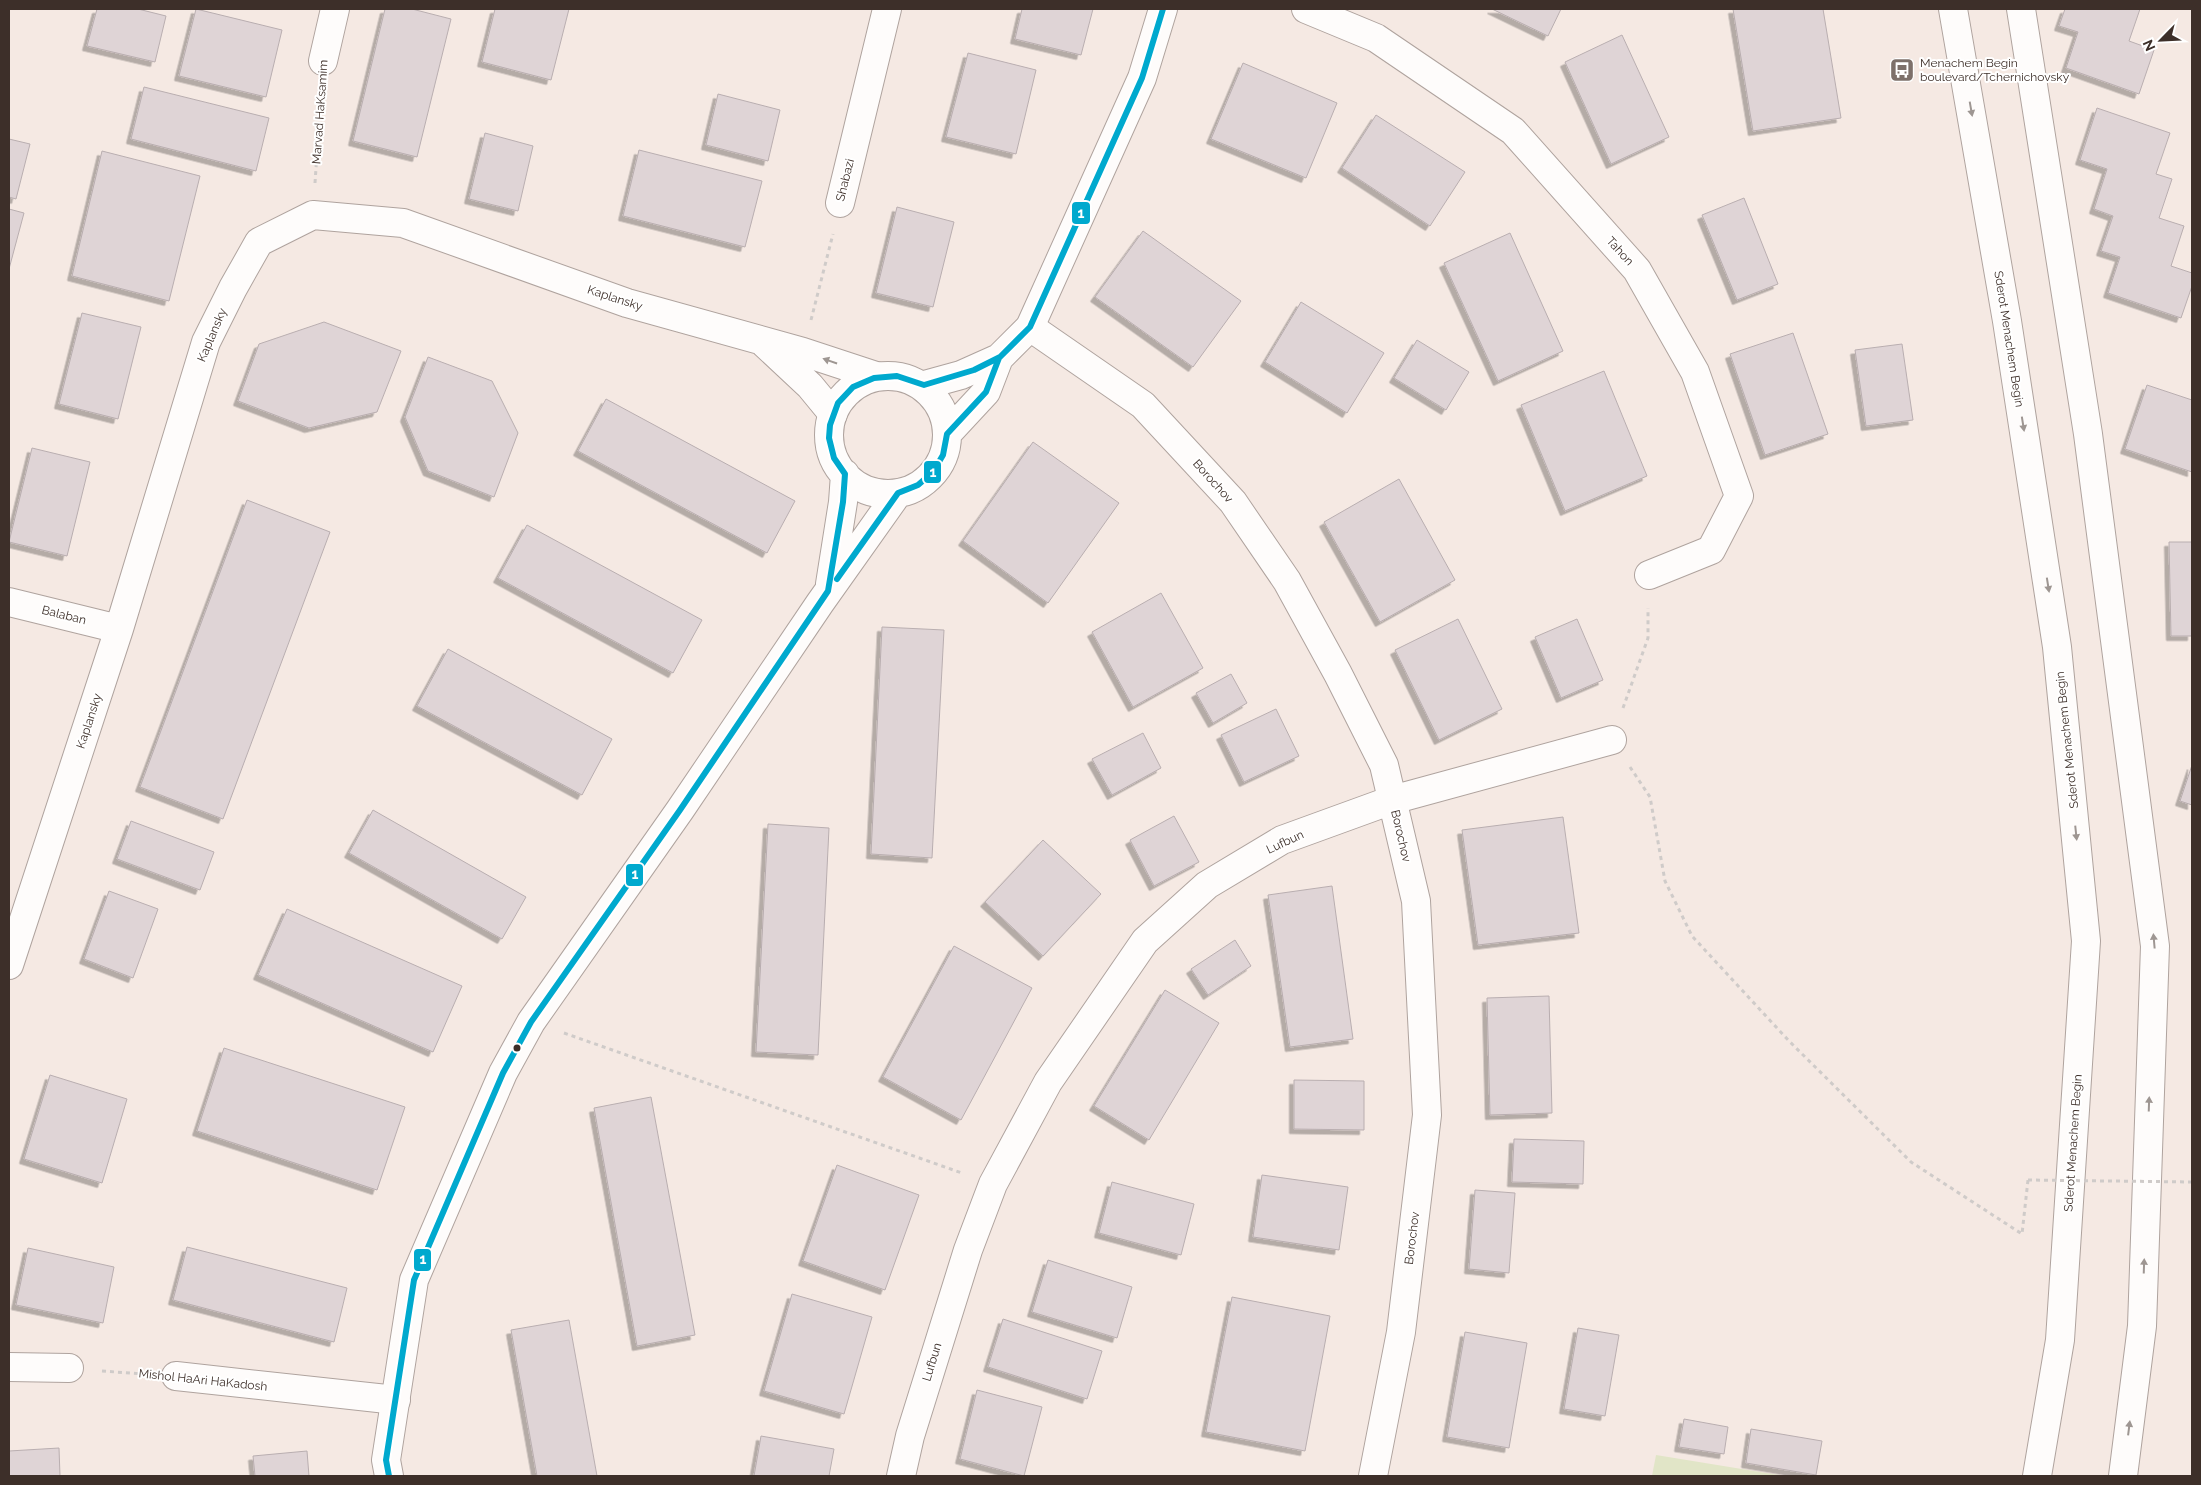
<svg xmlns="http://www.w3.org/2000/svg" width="2201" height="1485" viewBox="0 0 2201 1485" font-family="Raleway,sans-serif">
	<defs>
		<filter id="shadow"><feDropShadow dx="-4.5" dy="4.5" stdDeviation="0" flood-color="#0004"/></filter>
	</defs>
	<rect width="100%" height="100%" fill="#f5e9e3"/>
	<path fill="#e1e5c7" d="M1656,1455L1784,1476H1652Z"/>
	<path fill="#dfd4d6" stroke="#b9aeb0" filter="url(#shadow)" d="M97,9H138L166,16L155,62L87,46Z
		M196,9L282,30L266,97L179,76Z
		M385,9H412L451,19L417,157L353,141Z
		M495,9H569L551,80L482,62Z
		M1022,9H1093L1081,55L1015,39Z
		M1492,9H1561L1548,36Z
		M1733,9H1823L1841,118L1753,131Z
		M2065,9H2140L2129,41L2154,50L2139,94L2066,68L2078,32L2059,26Z
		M1622,35L1669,137L1611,164L1565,62Z
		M968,53L1036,70L1016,154L946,137Z
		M1243,63L1337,103L1306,178L1211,139Z
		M144,87L269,118L256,171L131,139Z
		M718,94L780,110L768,161L706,145Z
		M2097,108L2170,133L2156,174L2172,179L2159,218L2184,226L2171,266L2192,273V286L2181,318L2108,293L2120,257L2101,251L2113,216L2094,209L2107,169L2080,160Z
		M1376,115L1465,172L1430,226L1342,168Z
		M485,133L533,146L518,211L469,199Z
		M9,139L30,144L16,199L9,197Z
		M639,150L762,181L745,247L623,216Z
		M102,151L200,176L169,301L72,276Z
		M1744,198L1778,284L1737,300L1702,215Z
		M897,207L954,222L933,307L876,293Z
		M9,209L24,213L9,269Z
		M1143,231L1241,301L1193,367L1095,297Z
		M1510,233L1563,351L1498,381L1444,263Z
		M1301,302L1384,353L1347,413L1265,362Z
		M82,313L141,327L118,419L59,404Z
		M324,322L401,351L377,412L309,428L238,401L259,344Z
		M1793,333L1828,434L1765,455L1730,354Z
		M1417,340L1469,372L1446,410L1394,378Z
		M1902,344L1913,420L1866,426L1855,350Z
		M428,357L492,381L518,433L494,497L428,471L405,417Z
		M1604,371L1647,476L1565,511L1521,405Z
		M2147,385L2192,400V472L2125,449Z
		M606,399L795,501L767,553L578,451Z
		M1033,442L1119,503L1048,603L963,541Z
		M32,448L90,462L67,556L9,542Z
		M1399,479L1455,580L1380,622L1324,522Z
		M247,500L330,532L223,819L140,787Z
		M527,525L702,620L673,673L498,578Z
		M2169,542H2192V636H2171Z
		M1161,593L1203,668L1133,707L1092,632Z
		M1458,619L1502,709L1439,740L1395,650Z
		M1577,619L1603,680L1561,698L1535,637Z
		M882,627L944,630L932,858L871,854Z
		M448,649L612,739L582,795L417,706Z
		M1231,674L1247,703L1213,723L1196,693Z
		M1276,709L1299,756L1244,782L1221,735Z
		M1143,733L1161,768L1112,795L1092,759Z
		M2192,765V805L2180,801Z
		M373,810L526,897L502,939L349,853Z
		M1174,816L1199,862L1154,886L1130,840Z
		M1563,817L1579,933L1478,945L1462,830Z
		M131,821L214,852L200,890L117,859Z
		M768,824L829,828L818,1055L756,1052Z
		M1043,840L1101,894L1043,956L985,902Z
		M1332,886L1353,1039L1290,1047L1268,895Z
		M109,891L158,909L133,978L84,959Z
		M287,909L462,986L433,1052L258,975Z
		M1235,940L1251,966L1208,995L1191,969Z
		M954,946L1032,988L961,1120L883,1077Z
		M1165,990L1219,1023L1149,1140L1094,1106Z
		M1549,996L1552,1113L1490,1115L1487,998Z
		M224,1048L405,1107L377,1190L197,1131Z
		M50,1075L127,1099L102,1183L24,1159Z
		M1294,1080L1364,1081V1130L1294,1129Z
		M651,1097L695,1335L637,1346L594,1108Z
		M1514,1139L1584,1141L1583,1184L1512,1182Z
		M837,1165L919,1195L885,1290L803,1261Z
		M1262,1175L1348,1187L1339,1250L1253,1237Z
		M1112,1182L1194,1204L1181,1255L1099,1233Z
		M1475,1190L1515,1193L1509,1273L1469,1269Z
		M187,1247L347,1288L334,1342L173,1300Z
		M28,1248L114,1267L103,1323L16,1305Z
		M1048,1260L1132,1287L1117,1338L1032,1312Z
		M792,1294L872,1317L844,1414L764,1391Z
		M1232,1297L1330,1316L1305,1451L1206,1432Z
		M1003,1319L1102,1351L1087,1399L988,1367Z
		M569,1320L597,1476H537L511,1330Z
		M1578,1328L1619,1335L1605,1416L1564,1409Z
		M1465,1332L1527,1343L1509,1448L1447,1437Z
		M977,1390L1042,1407L1024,1476L960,1459Z
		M1684,1419L1728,1427L1724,1454L1679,1447Z
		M1751,1429L1822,1441L1816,1475L1746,1463Z
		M761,1436L834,1449L829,1476H754Z
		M59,1448L60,1476H9V1451Z
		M307,1451L309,1476H255L253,1456Z"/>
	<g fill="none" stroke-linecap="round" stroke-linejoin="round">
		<defs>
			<path id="street" d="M1306,9L1376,38L1513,131L1637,270L1695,372L1739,496L1711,550L1649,575
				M323,61L335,9
				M840,203L887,9
				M1030,327L1143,405L1233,502L1287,581L1338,674L1384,765L1416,901L1427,1115L1401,1332L1373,1476
				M764,343L810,386L833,414
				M9,602L119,629
				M9,965L119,629L206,342L233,288L259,242L313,215L403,223L627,303L803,352L876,376
				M9,1367L69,1368
				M176,1376L396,1400
				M901,1476L910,1436L968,1250L993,1184L1048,1082L1145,941L1207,885L1282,840L1392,800L1612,740"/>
			<path id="secondary" d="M1953,9L2007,321L2057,647L2086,941L2060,1340L2037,1476
				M2021,9L2088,434L2155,946L2142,1326L2123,1476
				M829 435a59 59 0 1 1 118 0a59 59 0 1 1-118 0Z
				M921,386L961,375L999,358L1030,327L1142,78L1163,9
				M947,434L986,392L999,358
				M830,584L843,502L845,474
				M389,1476L386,1460L414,1280L503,1073L531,1022L680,810L820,603L898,493"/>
		</defs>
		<use href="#street" stroke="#afa39e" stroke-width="30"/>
		<use href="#secondary" stroke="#afa39e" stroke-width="30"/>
		<path stroke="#cfcbc9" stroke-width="3" stroke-dasharray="4 4" stroke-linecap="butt" d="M315,183L321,94
			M811,320L833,234
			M1623,708L1648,638V608
			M1630,767L1650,797L1665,881L1692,936L1789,1041L1911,1162L2022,1234L2028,1180
			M564,1033L962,1173
			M102,1371L143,1374"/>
		<use href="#street" stroke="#fefcfb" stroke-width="28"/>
		<use href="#secondary" stroke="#fefcfb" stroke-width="28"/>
		<path stroke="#cfcbc9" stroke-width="3" stroke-dasharray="4 4" stroke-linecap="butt" d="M2028,1180L2192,1182"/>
		<defs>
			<path id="bus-1" d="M837,579L898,493L918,485L933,472L943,455L947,434L986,392L999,358L1007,350
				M389,1476L386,1460L414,1280L503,1073L531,1022L680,810L828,591L843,502L845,474L834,458L829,438L830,425L838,403L853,387L874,378L897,376L924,385L974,370L1000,357L1030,327L1142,78L1163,9"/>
		</defs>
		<use href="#bus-1" stroke="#fff" stroke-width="10"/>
		<use href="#bus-1" stroke="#00a9ce" stroke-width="6"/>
	</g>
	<defs><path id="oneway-solid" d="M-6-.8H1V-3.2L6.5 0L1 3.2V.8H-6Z" transform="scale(1.25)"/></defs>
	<g fill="#9e9692">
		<use href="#oneway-solid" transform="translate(1971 109) rotate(80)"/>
		<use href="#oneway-solid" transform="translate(830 361) rotate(-161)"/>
		<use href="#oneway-solid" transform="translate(2023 424) rotate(81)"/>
		<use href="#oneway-solid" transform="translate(2048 585) rotate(81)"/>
		<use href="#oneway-solid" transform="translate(2076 833) rotate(84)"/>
		<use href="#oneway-solid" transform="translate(2154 941) rotate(-95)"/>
		<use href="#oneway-solid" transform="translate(2149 1104) rotate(-88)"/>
		<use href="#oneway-solid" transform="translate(2144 1266) rotate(-88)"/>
		<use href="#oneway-solid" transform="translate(2129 1428) rotate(-83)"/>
	</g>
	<defs>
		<symbol id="bus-square" viewBox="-11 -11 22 22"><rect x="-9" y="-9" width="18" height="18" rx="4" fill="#7d706a" stroke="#fff"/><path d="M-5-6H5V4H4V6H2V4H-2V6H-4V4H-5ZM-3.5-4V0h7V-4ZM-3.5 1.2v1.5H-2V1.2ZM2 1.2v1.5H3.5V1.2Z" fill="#fff"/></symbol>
	</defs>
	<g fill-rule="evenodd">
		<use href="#bus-square" x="1888" y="56" width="28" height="28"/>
	</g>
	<circle fill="#3d2f29" stroke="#fff" stroke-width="2" cx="517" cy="1048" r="4.5"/>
	<g text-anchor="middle" stroke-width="4" stroke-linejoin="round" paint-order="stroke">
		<g font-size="12" fill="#3d2f29" stroke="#fff" text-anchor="start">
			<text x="1920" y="67">Menachem Begin<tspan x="1920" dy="14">boulevard/Tchernichovsky</tspan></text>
		</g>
		<g font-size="12" fill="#3d2f29" stroke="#fff">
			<text transform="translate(320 112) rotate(-86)" y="4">Marvad HaKsamim</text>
			<text transform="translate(845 180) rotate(-76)" y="4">Shabazi</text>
			<text transform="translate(1620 251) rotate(48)" y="4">Tahon</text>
			<text transform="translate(615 298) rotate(18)" y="4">Kaplansky</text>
			<text transform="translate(212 335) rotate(-67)" y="4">Kaplansky</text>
			<text transform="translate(2009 339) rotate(81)" y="4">Sderot Menachem Begin</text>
			<text transform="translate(1213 481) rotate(48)" y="4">Borochov</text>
			<text transform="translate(64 615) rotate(14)" y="4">Balaban</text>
			<text transform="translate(89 721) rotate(-72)" y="4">Kaplansky</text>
			<text transform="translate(2067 740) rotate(-96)" y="4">Sderot Menachem Begin</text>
			<text transform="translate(1401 836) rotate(77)" y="4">Borochov</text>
			<text transform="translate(1285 842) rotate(-25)" y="4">Lufbun</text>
			<text transform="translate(2073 1143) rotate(-86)" y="4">Sderot Menachem Begin</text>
			<text transform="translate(1412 1238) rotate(-83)" y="4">Borochov</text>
			<text transform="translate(932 1362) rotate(-73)" y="4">Lufbun</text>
			<text transform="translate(203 1380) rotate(6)" y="4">Mishol HaAri HaKadosh</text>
		</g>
	</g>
	<g stroke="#fff" stroke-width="2">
		<rect x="1071" y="201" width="20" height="24" rx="5" fill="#00a9ce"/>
		<rect x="923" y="460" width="19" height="24" rx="5" fill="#00a9ce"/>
		<rect x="625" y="863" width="19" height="24" rx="5" fill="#00a9ce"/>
		<rect x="413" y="1248" width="19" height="24" rx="5" fill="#00a9ce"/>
	</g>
	<g font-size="14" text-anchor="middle" font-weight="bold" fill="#fff">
		<text x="1081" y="218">1</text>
		<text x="933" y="477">1</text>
		<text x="635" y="879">1</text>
		<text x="423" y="1264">1</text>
	</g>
	<rect width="2201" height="1485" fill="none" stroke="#3d2f29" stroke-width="20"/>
	<g transform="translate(2161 40) rotate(246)" stroke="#ffffff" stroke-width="4" paint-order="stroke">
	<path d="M0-4L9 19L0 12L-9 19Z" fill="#3d2f29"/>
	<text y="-8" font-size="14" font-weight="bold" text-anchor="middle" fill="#3d2f29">N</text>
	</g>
</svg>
